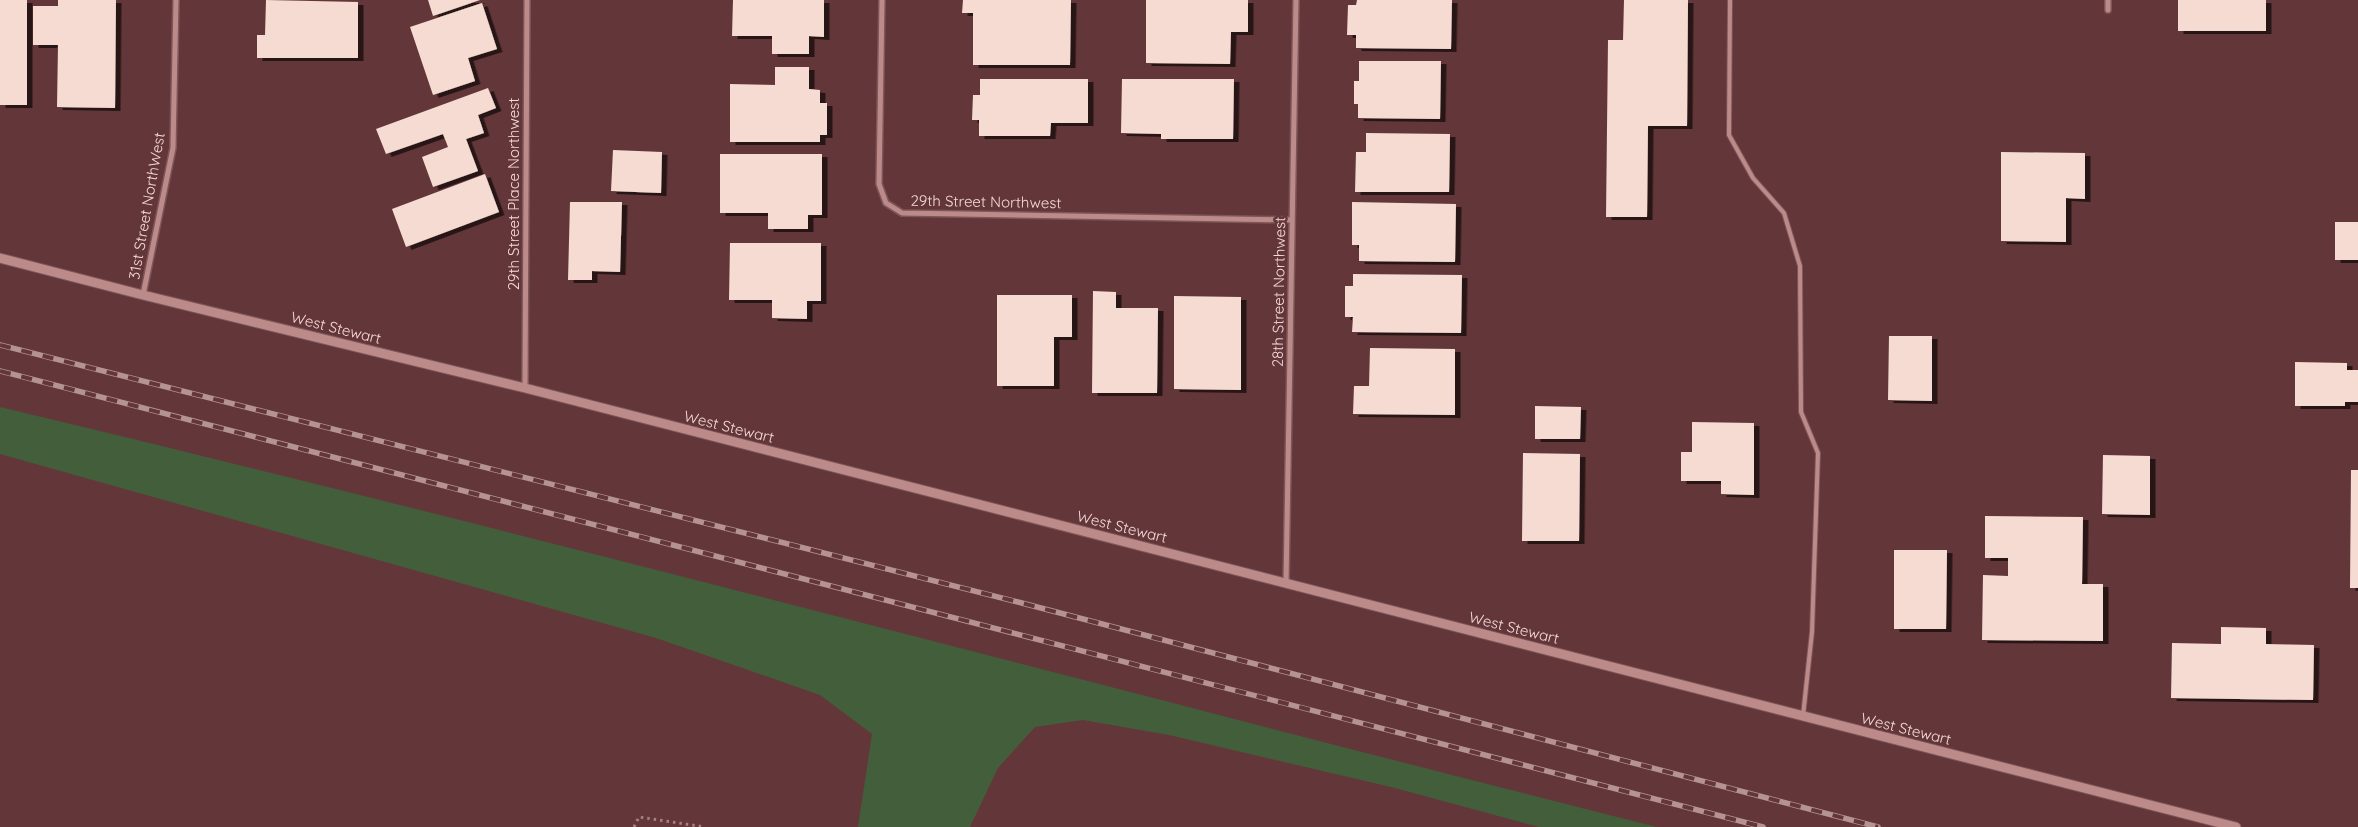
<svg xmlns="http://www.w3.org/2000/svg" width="2358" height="827" viewBox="0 0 2358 827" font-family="Quicksand,sans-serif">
	<defs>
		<filter id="shadow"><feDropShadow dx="5.5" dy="3" stdDeviation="0" flood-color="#0009"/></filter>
	</defs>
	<rect width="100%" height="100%" fill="#633739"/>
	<path fill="#435e3a" d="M0,407C554,539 1105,688 1657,827H1539L1395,788L1169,735L1083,720L1035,727L998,768L970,827H858L872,734L820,695L656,638L0,454Z"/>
	<path fill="#f6dbd2" filter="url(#shadow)" d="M0,0H27V105H0Z
		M58,0H116L115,108L57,107L58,45H33V6H58Z
		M266,0L358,2V58H257V35H265Z
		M428,0H480L433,16Z
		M733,0H824V37L809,36V54H772V36H732Z
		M963,0H1071L1070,65H973V13H962Z
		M1146,0H1248V32H1231L1230,64L1146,63Z
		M1357,0H1452L1451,49L1356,48V35H1347L1348,5H1356Z
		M1624,0H1688L1687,126H1648L1647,217H1606L1608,40H1623Z
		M2178,0H2266V31H2178Z
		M482,3L497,49L468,58L475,81L433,95L410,27Z
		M1359,61H1441L1440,119L1358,118V104H1354V81H1359Z
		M775,67H809V89L820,90V103H827V135H820V142H730V84L775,85Z
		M980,79H1088V123H1051L1050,136H979V120H972L973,95H980Z
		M1122,79H1234L1233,139H1161V134L1121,133Z
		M488,88L496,108L478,115L484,133L466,139L478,171L433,187L422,157L448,147L443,134L386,154L376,129Z
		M1366,133L1450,134L1449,192H1355L1356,152H1366Z
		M613,150L662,152L661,193L611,191Z
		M2001,152L2085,153V199L2066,198V242L2001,241Z
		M720,154H822V215H808V229H768V213H720Z
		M485,174L499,212L406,247L392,209Z
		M570,202H622L620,272L592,271V280H568Z
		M1352,202L1456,204L1455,262L1359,261V245H1352Z
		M2335,222H2358V260H2335Z
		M730,243H821V301H807V319L772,318V300H729Z
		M1353,274L1462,275L1461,333L1352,332L1353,317H1345V286H1353Z
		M1093,291L1116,292V308H1158L1157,393H1092Z
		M997,295H1072V337H1054V386H997Z
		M1174,296L1241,297V390L1174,389Z
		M1889,336H1932V401L1888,400Z
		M1370,348L1455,349V415L1353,414L1354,386H1369Z
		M2295,362L2347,363V370H2358V402H2345V406H2295Z
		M1535,406L1581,407L1580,439H1535Z
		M1692,422L1754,423V495L1721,494V481H1681V452H1692Z
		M1523,453L1580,454L1579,541H1522Z
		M2103,455L2150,456V515L2102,514Z
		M2351,470H2358V588H2350Z
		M1985,516L2083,517L2082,584H2103V641L1982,640L1983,575L2008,576V558H1985Z
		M1894,550H1947L1946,629H1894Z
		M2221,627L2266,628V644L2314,645L2313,700L2171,698L2172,643L2221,644Z"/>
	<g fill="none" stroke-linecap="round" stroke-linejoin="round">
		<defs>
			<path id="service" d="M1730,0L1729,135L1753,178L1784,213L1800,266L1801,412L1818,453L1812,632L1803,716"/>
			<path id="minor" d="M882,0L879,184L886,203L902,213L1292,220
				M2108,10V0
				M143,295L173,148L176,0
				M525,388L527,0
				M1286,584L1296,0"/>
			<path id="tertiary" d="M0,258L143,295L525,388L2236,827"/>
		</defs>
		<use href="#service" stroke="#7c5658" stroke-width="6"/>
		<use href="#minor" stroke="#7c5658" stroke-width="8"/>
		<use href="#tertiary" stroke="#7c5658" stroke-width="11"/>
		<path stroke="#a58081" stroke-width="3" stroke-dasharray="2.5 4" stroke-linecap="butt" d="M634,827L639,817L705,827"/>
		<use href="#service" stroke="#bd8a8a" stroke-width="4"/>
		<use href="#minor" stroke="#bd8a8a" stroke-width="5"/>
		<use href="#tertiary" stroke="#bd8a8a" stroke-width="9"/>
		<defs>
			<path id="rail" d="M0,345L1018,602L1878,827
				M0,371L1763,827"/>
		</defs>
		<use href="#rail" stroke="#b59293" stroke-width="5.5"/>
		<use href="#rail" stroke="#633739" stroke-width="4" stroke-dasharray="11" stroke-linecap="butt"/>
	</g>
	<g text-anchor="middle" stroke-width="5" stroke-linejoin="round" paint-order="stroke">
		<g font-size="15" fill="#f6dada" stroke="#633739">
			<text transform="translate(514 194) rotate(-90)" y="5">29th Street Place Northwest</text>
			<text transform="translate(986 202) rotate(1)" y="5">29th Street Northwest</text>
			<text transform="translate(147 206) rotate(-80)" y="5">31st Street NorthWest</text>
			<text transform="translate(1279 292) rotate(-89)" y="5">28th Street Northwest</text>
			<text transform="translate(336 328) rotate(14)" y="5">West Stewart</text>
			<text transform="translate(729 427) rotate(14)" y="5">West Stewart</text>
			<text transform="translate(1122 527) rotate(14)" y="5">West Stewart</text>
			<text transform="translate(1514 628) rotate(14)" y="5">West Stewart</text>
			<text transform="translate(1906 729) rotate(14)" y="5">West Stewart</text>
		</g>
	</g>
</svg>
